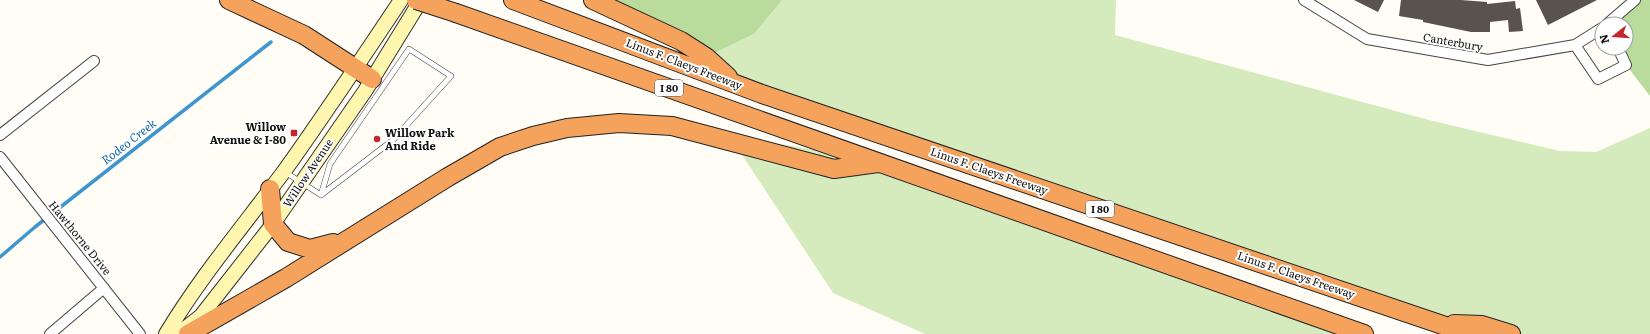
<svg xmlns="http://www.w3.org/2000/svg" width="1650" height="334" viewBox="0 0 1650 334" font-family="Literata,serif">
	<rect width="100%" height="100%" fill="#fffdf5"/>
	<path fill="#d5ebbd" d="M782,0H1116L1115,35L1429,120L1560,151L1596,152L1650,128V334H1511L1439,323L762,94L706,57L754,34Z
		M729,135L885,162L1361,334H925L833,293Z"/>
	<path fill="#b9dc9c" d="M593,0H782L754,34L706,57Z
		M1635,0H1650V96L1626,65L1618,48H1626V24H1607Z"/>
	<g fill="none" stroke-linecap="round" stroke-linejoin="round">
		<path stroke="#3f96cf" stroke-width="3.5" d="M0,257L35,227L271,42"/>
	</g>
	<path fill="#5a524d" d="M1354,0H1384L1378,12Z
		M1401,0H1461L1487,2V4L1515,1L1516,9L1520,8L1523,31L1509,32L1508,20L1490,22V32H1471L1423,22V20L1399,16Z
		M1536,0H1597L1548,25Z"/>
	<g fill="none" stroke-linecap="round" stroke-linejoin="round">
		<defs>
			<path id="service" d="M409,49L451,76L393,140L321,195L330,164Z
				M285,172L321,195"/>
			<path id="minor" d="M1304,0L1367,39L1488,60L1575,45L1602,28
				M1607,24L1635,0
				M1575,45L1598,79L1626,65L1618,48
				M0,135L94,61
				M0,157L140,334
				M50,334L104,288"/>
			<path id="secondary" d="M166,334C201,276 245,224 285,170C325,114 363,57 401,0
				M178,334L201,316L273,224L365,91L421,0"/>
			<path id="motorway" d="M229,0L304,35L372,79
				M513,0L762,94L1469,334
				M593,0L681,41L706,57L728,77
				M456,13L1364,334
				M270,189L273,224L288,242L310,249L333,243
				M1454,324L1482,325L1511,334
				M188,334L286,278L448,177L500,147L533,136L567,128L619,123L672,126L834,169L878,163"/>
		</defs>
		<use href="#service" stroke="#444" stroke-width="6"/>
		<use href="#minor" stroke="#444" stroke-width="12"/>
		<use href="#secondary" stroke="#333" stroke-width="16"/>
		<use href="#motorway" stroke="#222" stroke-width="20"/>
		<use href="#service" stroke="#fff" stroke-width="5"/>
		<use href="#minor" stroke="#fff" stroke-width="10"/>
		<use href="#secondary" stroke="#fff6b0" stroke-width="14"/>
		<use href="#motorway" stroke="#f5a25d" stroke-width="18"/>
		<defs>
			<path id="motorway-bridge" d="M416,0L456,13"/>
		</defs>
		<use href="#motorway-bridge" stroke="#222" stroke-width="20" stroke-linecap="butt"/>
		<use href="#motorway-bridge" stroke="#f5a25d" stroke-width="18"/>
	</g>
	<g fill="#c4262e" stroke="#fff" stroke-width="1.5">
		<rect x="290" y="129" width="8" height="8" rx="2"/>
		<circle cx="377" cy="139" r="4"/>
	</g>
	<g text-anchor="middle" stroke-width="4" stroke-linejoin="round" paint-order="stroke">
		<g fill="#fff" stroke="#585858" stroke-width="1">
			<rect x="655" y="80" width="28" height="16" rx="3"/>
			<rect x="1086" y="201" width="28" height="16" rx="3"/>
		</g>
		<g font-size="10" font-weight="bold" fill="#111">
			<text x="669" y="92">I 80</text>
			<text x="1100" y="213">I 80</text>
		</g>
		<g font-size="11" fill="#111" stroke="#fff">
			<text transform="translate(1453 42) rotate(10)" y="4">Canterbury</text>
			<text transform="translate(684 64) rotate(21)" y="4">Linus F. Claeys Freeway</text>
			<text transform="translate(989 171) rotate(19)" y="4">Linus F. Claeys Freeway</text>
			<text transform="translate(308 173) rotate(-56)" y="4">Willow Avenue</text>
			<text transform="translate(80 238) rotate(51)" y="4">Hawthorne Drive</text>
			<text transform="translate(1296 275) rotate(19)" y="4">Linus F. Claeys Freeway</text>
		</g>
		<g font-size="11" font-weight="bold" fill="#111" stroke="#fff" text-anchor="end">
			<text x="286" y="131">Willow<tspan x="286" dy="13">Avenue &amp; I-80</tspan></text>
			<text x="385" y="137" text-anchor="start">Willow Park<tspan x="385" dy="13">And Ride</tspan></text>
		</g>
		<g font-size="12" font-style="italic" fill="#1768a6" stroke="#fff">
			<text transform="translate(129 142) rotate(-38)" y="4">Rodeo Creek</text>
		</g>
	</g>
	<g transform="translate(1614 36) rotate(253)"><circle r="19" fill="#ffffff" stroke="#a0a0a0"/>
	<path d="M0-3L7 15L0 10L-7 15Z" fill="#c4262e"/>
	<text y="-6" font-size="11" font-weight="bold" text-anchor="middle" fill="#111111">N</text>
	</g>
</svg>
